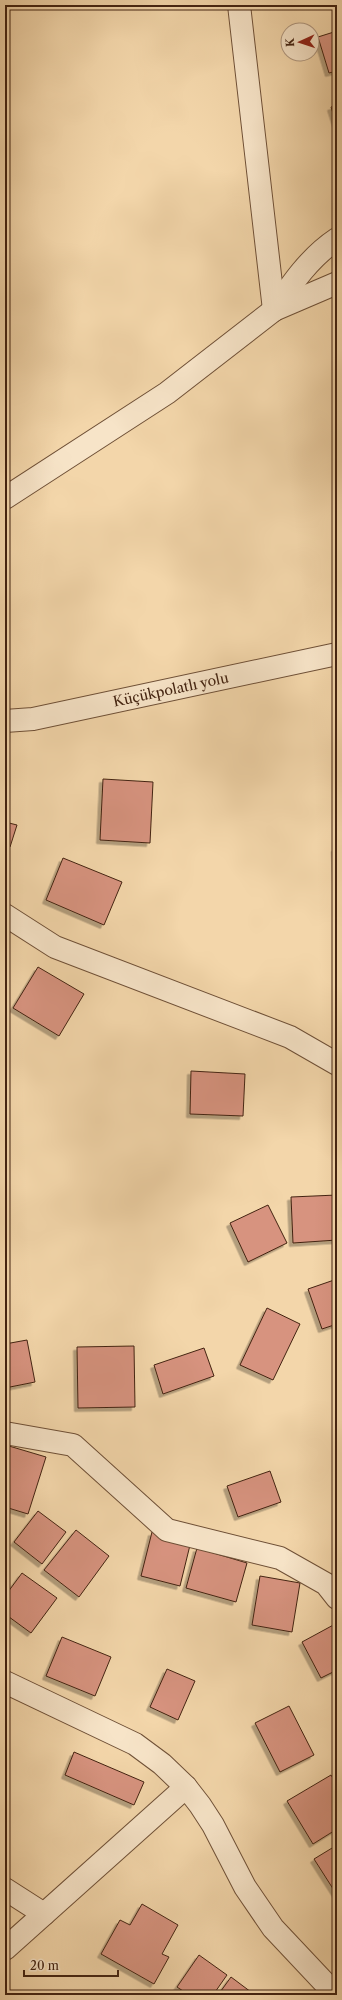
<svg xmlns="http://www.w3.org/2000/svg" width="342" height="2000" viewBox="0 0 342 2000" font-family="'Libre Caslon Text',serif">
	<defs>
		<filter id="shadow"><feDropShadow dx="-3.5" dy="3.5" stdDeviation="0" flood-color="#0004"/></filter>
	</defs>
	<rect width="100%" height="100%" fill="#f3d6aa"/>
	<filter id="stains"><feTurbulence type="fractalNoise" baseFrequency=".005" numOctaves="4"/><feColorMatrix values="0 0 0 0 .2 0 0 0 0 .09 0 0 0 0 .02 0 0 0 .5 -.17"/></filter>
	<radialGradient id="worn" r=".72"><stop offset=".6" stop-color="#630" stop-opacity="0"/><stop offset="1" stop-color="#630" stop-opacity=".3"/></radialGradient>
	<path fill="#d7937f" stroke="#432311" filter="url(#shadow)" d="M337,31V71L329,73L318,37Z
		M337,105V126L331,107Z
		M103,779L153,782L150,843L100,840Z
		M5,822L17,825L10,847L5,845Z
		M335,848H337V893Z
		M63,858L122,882L104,925L46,900Z
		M38,967L84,994L59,1036L13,1008Z
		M191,1071L245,1074L243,1116L190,1114Z
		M337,1195V1240L293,1243L291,1197Z
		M268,1205L287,1243L248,1262L230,1223Z
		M337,1279V1324L322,1329L308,1289Z
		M267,1308L300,1324L273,1380L240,1365Z
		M27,1340L35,1382L5,1388V1344Z
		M134,1346L135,1407L78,1408L77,1347Z
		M204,1348L214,1376L163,1394L154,1365Z
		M9,1446L46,1457L28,1514L5,1507V1460Z
		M270,1471L281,1502L238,1517L227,1486Z
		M38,1511L66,1532L42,1564L14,1542Z
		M76,1530L109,1556L79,1597L44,1570Z
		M152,1532L191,1541L180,1586L141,1576Z
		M197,1548L247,1563L236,1602L186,1588Z
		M22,1573L57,1598L31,1633L5,1614V1596Z
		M260,1576L300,1583L292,1632L252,1625Z
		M337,1623V1670L321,1678L302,1642Z
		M62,1637L111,1657L95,1696L46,1676Z
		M167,1669L195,1681L178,1720L150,1707Z
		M289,1706L314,1755L280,1772L255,1723Z
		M74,1752L144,1782L134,1805L65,1775Z
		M331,1775L337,1785V1829L313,1844L287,1801Z
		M337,1845V1895L314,1859Z
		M142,1904L178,1925L162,1954L169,1957L154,1984L101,1954L120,1920L130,1925Z
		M199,1955L227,1975L213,1995H189L177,1987Z
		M231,1977L255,1995H218Z"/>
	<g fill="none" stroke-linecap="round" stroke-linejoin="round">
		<defs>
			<g id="minor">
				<path d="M239,5L274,310"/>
				<path d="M274,310C292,283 310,257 337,239"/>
				<path d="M5,498L167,393L274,310L337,283"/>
				<path id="s1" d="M5,721L33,719L337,654"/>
				<path d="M5,915L55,947L290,1037L337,1064"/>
				<path d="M5,1433L73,1445L167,1530L280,1558L326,1584L337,1598"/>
				<path d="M5,1682L135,1744L162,1764L186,1787L200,1805L213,1825L245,1887L273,1928L336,1995"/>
				<path d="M5,1889L44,1914"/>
				<path d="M5,1949L186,1787"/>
			</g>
		</defs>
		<use href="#minor" stroke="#6f5037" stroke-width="24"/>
		<use href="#minor" stroke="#f7e4c8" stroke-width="22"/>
	</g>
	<g text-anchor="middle" stroke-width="3" stroke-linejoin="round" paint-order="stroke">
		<g font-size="14" fill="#432311" stroke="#f7e4c8">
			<text dy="5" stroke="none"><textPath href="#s1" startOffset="169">Küçükpolatlı yolu</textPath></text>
		</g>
	</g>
	<rect width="342" height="2000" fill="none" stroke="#f3d6aa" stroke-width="20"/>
	<rect x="6" y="6" width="330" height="1988" fill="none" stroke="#432311" stroke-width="2"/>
	<rect x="10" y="10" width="322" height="1980" fill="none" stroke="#432311"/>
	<g transform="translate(300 42) rotate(267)"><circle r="19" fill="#f7e4c8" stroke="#af977f"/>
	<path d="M0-3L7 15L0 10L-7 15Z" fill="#8f2418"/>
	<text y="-6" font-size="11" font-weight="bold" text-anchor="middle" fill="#432311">K</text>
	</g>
	<path d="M24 1970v6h94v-6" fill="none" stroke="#432311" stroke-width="2"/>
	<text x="30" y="1970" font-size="12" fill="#432311" stroke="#f7e4c8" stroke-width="3" paint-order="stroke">20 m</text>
	<rect width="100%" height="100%" filter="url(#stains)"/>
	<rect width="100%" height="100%" fill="url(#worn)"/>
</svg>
